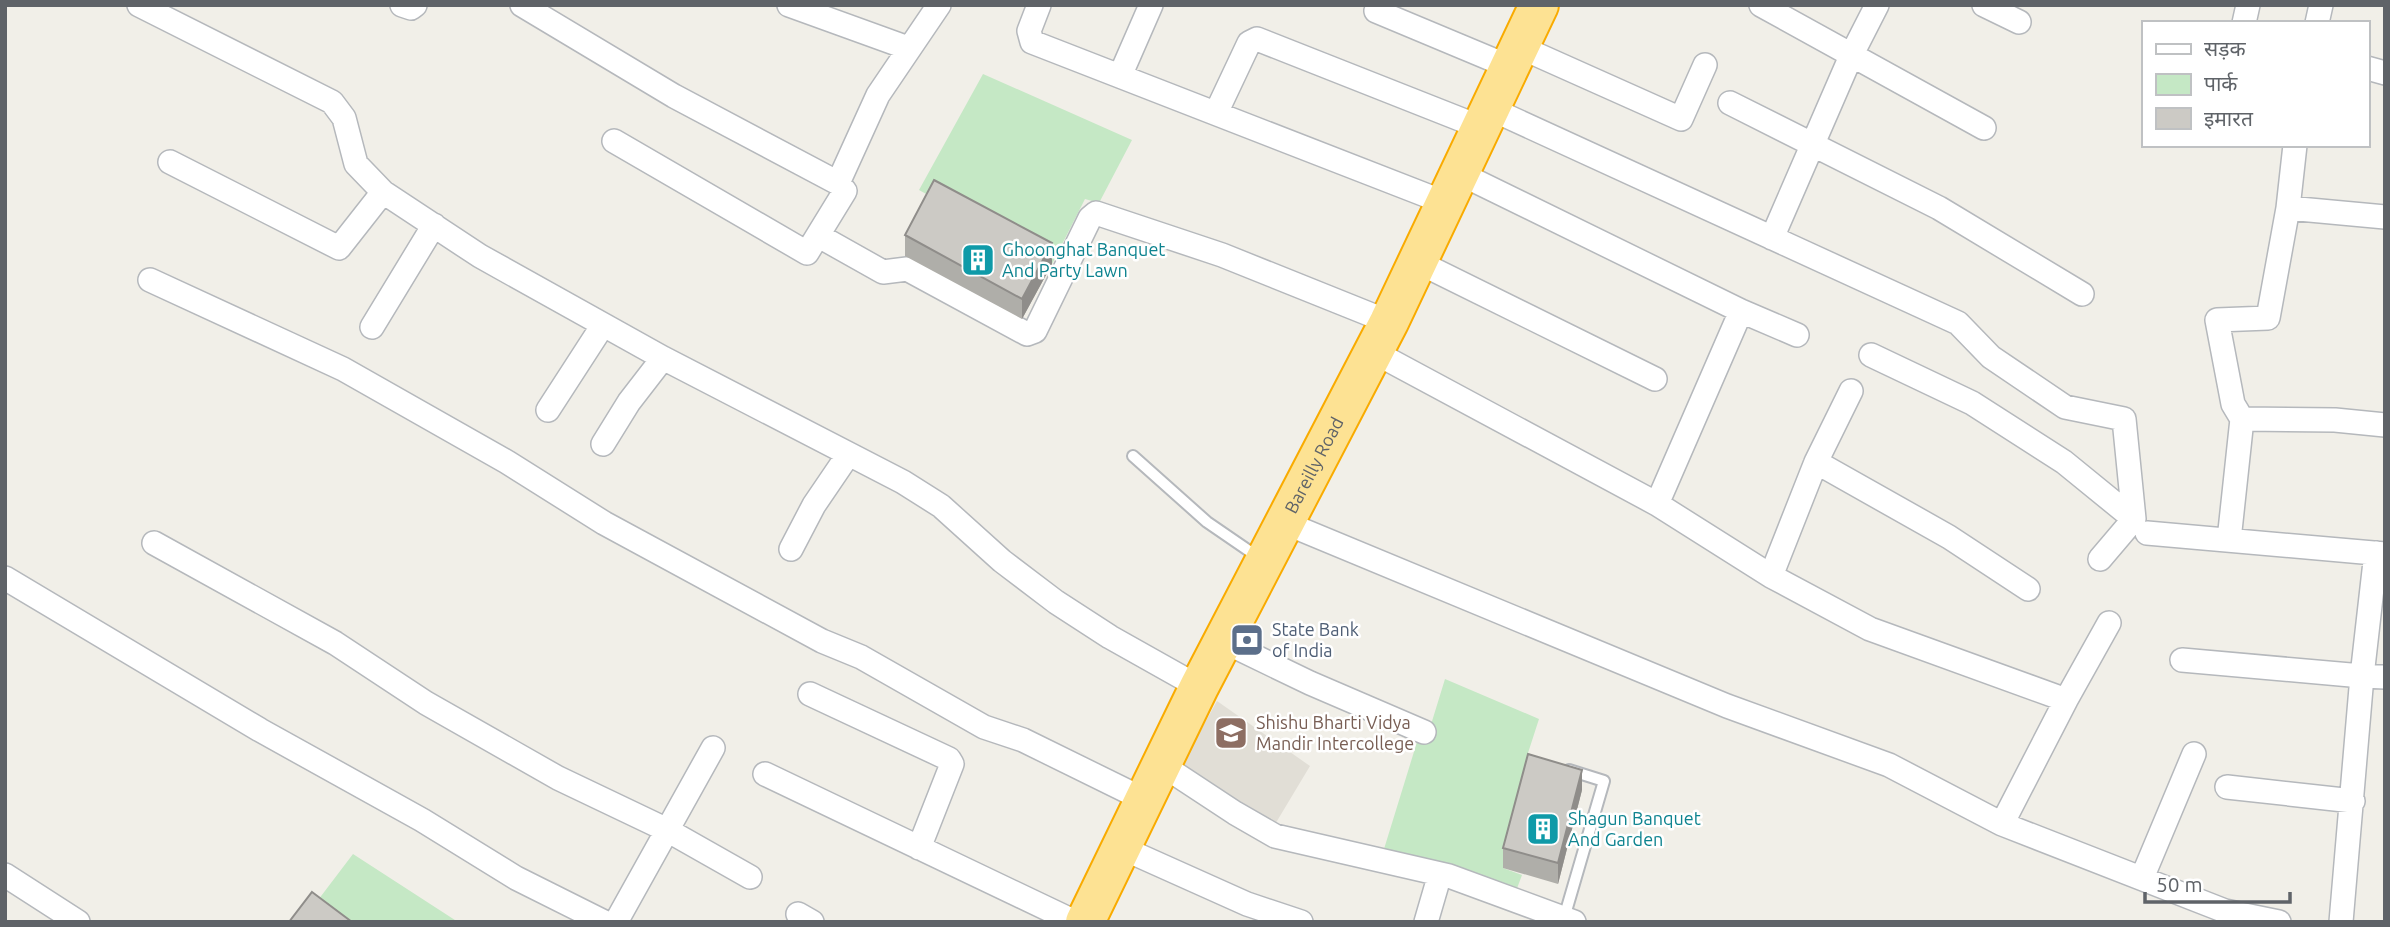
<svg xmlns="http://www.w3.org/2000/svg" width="2390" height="927" viewBox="0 0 2390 927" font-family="Ubuntu,'Noto Sans Devanagari',sans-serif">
	<rect width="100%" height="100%" fill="#f1efe8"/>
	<path fill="#e1ded6" d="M1217,701L1310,766L1274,826L1181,766Z"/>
	<path fill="#c5e8c5" d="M983,74L1132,140L1099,203L1085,199L1052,264L919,190Z
		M1445,679L1539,719L1528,753L1541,758L1503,868L1522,875L1516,891L1384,849L1417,742L1425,744Z
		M353,854L458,922H330L312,908Z"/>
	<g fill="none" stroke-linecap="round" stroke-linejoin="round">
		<defs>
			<path id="lane" d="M1133,456L1207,522L1258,557
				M1564,918L1604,781L1569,770"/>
			<path id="street" d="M139,5L332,102L344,118L356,164L383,192L480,256L663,358L903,482L941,506L1002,561L1056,602L1110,637L1199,687
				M402,5L411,8L415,5
				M522,5L674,96L838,183L878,95L939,5
				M789,5L908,48
				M1039,5L1029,31L1032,42L1446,203
				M1761,5L1984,128
				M1984,5L2019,22
				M1376,11L1510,67
				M2244,23L2248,5
				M2317,23L2321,5
				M1520,47L1681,119L1705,65
				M2367,68L2385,73
				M1120,76L1151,5
				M1730,103L1939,208L2082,294
				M1489,108L1958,323L1991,357L2065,407L2124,419L2134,519L2100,559
				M1216,113L1249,43L1257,39L1480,127
				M614,141L807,253L845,191L838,183
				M170,162L339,248L383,192
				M1459,173L1741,311L1797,335
				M2288,208L2385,217
				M819,236L883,272L907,269L1027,334L1035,331L1090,218L1096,213L1222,255L1389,322
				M1772,238L1851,56L1877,5
				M1418,262L1655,379
				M150,280L343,369L507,462L604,523L822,641L861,657L984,727L1023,740L1145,800
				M372,327L434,225
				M1374,352L1657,504L1771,576L1870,629L2066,700L2109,623
				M1871,355L1972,403L2064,462L2134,519
				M548,410L603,325
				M2242,419L2335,420L2385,425
				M603,444L629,402L663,358
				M1816,462L1949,537L2028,589
				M1657,504L1741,311
				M1283,522L1727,706L1889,765L2002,824L2225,911L2279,922
				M2147,533L2385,554
				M2229,540L2242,419L2233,404L2217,320L2268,318L2288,208L2295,145
				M154,543L335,643L426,703L558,778L667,830L750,877
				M791,549L814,505L848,455
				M2376,553L2362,676L2385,677
				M1771,576L1816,462L1851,391
				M5,578L260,730L422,820L516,878L604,922
				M1223,641L1310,683L1424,732
				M2182,660L2362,676L2341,922
				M810,694L949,759L952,764L919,848
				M1162,765L1235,813L1275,836L1449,876L1574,922
				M765,774L1075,922
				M2227,787L2353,801
				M2002,824L2066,700
				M1122,848L1247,904L1301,922
				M5,875L78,922
				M2142,878L2194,754
				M798,914L812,922
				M616,922L713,748
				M1426,922L1440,874"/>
			<g id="highway">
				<path id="s1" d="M1085,922L1199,687L1389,322L1539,5"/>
			</g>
		</defs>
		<use href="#lane" stroke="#b5b8bc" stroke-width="14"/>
		<use href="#street" stroke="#b5b8bc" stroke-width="26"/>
		<use href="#highway" stroke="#f9ab00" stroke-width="42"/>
		<use href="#lane" stroke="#fff" stroke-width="10"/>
		<use href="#street" stroke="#fff" stroke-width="23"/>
		<use href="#highway" stroke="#fde293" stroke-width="38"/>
	</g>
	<path fill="#afaea9" d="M905,235L1052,264L1022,319L905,256Z
		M1582,790L1558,884L1503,868V848Z"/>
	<path fill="#8f8d8a" d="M1052,243V264L1022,319V299Z
		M1582,770V790L1558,884V863Z"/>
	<path fill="#cccac5" stroke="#8f8d8a" stroke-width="2" d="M934,180L1052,243L1022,299L905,235Z
		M1528,754L1582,770L1558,863L1503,848Z
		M312,892L352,922H289Z"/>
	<defs>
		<symbol id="building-square" viewBox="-11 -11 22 22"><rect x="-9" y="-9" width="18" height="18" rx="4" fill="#0f9aa8" stroke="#fff"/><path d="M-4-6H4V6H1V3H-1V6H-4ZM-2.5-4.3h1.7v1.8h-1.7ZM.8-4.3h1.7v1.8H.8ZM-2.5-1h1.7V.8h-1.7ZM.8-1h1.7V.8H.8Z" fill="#fff"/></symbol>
		<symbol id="bank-square" viewBox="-11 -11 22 22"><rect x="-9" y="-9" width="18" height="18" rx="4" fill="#5c6f8a" stroke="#fff"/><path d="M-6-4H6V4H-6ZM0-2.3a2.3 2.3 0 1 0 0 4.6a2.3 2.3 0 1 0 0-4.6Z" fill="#fff"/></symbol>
		<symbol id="school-square" viewBox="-11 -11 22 22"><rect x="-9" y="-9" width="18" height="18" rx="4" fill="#8d6e63" stroke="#fff"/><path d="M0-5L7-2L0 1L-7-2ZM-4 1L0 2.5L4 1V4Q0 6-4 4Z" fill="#fff"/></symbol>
	</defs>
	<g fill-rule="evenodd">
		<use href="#building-square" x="959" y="241" width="38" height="38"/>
		<use href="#bank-square" x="1228" y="621" width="38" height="38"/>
		<use href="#school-square" x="1212" y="714" width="38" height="38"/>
		<use href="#building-square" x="1524" y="810" width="38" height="38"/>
	</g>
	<g text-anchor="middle" stroke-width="5" stroke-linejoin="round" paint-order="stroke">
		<g font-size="18" fill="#0d838f" stroke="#fff" text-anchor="start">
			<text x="1002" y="256">Ghoonghat Banquet<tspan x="1002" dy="21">And Party Lawn</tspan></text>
			<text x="1568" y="825">Shagun Banquet<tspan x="1568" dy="21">And Garden</tspan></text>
		</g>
		<g font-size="18" fill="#5f6368" stroke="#fff">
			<text dy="6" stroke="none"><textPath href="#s1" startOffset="511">Bareilly Road</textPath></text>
		</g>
		<g font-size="18" fill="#4e5e75" stroke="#fff" text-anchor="start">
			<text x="1272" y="636">State Bank<tspan x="1272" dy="21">of India</tspan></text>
		</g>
		<g font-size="18" fill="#785e54" stroke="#fff" text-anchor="start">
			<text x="1256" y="729">Shishu Bharti Vidya<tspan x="1256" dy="21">Mandir Intercollege</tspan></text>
		</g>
	</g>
	<rect width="2390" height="927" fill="none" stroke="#5f6368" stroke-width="14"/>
	<rect x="2142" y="21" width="228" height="126" fill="#ffffff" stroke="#bfc1c3" stroke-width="2"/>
	<rect x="2156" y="44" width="35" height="10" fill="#ffffff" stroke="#bfc1c3" stroke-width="2"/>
	<text x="2204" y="56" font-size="21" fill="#5f6368">सड़क</text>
	<rect x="2156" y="74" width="35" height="21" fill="#c5e8c5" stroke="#bfc1c3" stroke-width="2"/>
	<text x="2204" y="91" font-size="21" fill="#5f6368">पार्क</text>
	<rect x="2156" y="108" width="35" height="21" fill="#cccac5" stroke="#bfc1c3" stroke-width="2"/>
	<text x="2204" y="126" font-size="21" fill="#5f6368">इमारत</text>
	<path d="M2145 892v10h145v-10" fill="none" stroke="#5f6368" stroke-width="3.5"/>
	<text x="2156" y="892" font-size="21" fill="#5f6368" stroke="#ffffff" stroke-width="5" paint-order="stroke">50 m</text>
</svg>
